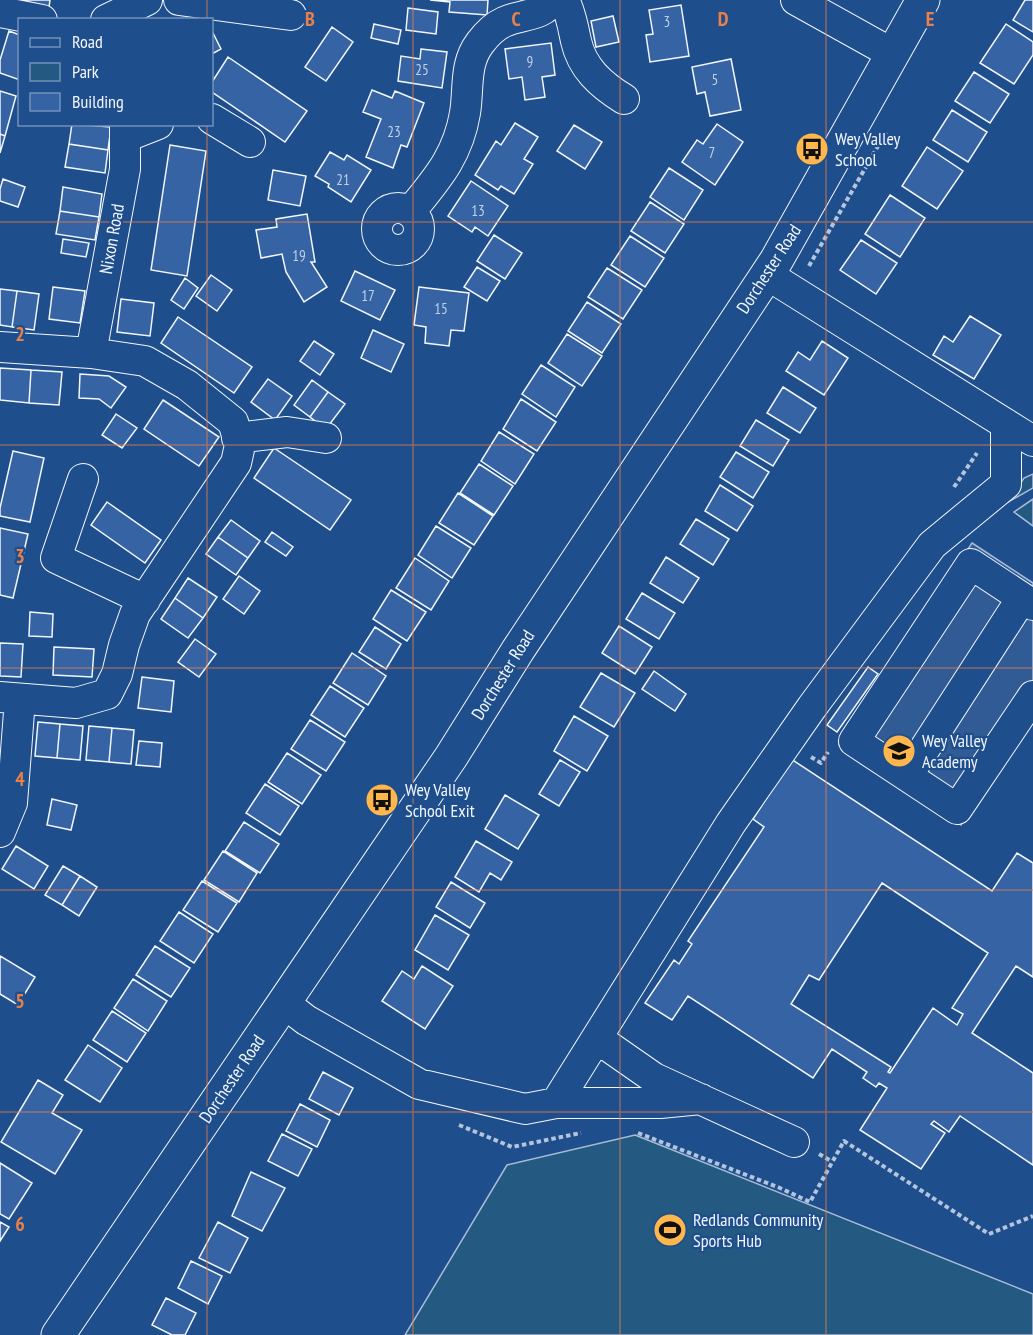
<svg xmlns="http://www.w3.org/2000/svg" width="1033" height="1335" viewBox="0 0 1033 1335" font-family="'PT Sans Narrow',sans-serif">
	<rect width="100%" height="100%" fill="#1f4e8c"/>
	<path fill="#245a82" stroke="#a8bbd7" stroke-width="1.5" d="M1033,474V488L1008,502L1024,478Z
		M1033,499V526L1014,512Z
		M635,1135L1033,1294V1335H405L507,1165Z"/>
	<path fill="#305b95" stroke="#a8bbd7" stroke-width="1.5" d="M972,543L1033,583V714L961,825L839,745Z"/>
	<path fill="#3563a3" stroke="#f2f6ff" stroke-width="1.5" fill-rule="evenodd" d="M21,0H50L49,7Z
		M430,0H488L487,15L449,12L450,2Z
		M1025,0H1033V32L1013,20Z
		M681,5L689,56L650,62L646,35L653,34L649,10Z
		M408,8L438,12L436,34L406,30Z
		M613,16L619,42L596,47L591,21Z
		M374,24L401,30L398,44L371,38Z
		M1006,24L1033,42V55L1014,84L980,63Z
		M332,27L353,42L326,81L305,67Z
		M9,31L20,35V80L0,73V60Z
		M212,31L221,49L212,54Z
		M551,43L555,75L542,77L545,97L525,100L522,77L509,79L505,49Z
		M421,49L447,52L442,88L398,81L401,56L420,59Z
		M228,57L307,111L285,142L212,92V82Z
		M731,59L741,110L710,116L705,92L697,94L692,67Z
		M974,72L1009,94L990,123L955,101Z
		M372,90L392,98L395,91L424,103L407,147L401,145L393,168L366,157L381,119L363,112Z
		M0,91L16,96L5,136L0,134Z
		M952,110L987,132L968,162L933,140Z
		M515,123L538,137L524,159L533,164L514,194L501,186L498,190L475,175L496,141L501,145Z
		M72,124L111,127L108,150L69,144Z
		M717,124L743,142L715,185L682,162L697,140L703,144Z
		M574,125L602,142L585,169L557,151Z
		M0,134L5,136L0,153Z
		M69,144L108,150L105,173L65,167Z
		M170,145L206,151L187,276L151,270Z
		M927,147L963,171L937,209L902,186Z
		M330,152L344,160L347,155L371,170L351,202L328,187L329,184L315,176Z
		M669,168L703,190L684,220L650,197Z
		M273,170L306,176L300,206L268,200Z
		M3,179L25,187L18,207L0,201V189Z
		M471,181L508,206L488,236L475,227L472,232L448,216Z
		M63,187L102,194L99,217L60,211Z
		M890,195L925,218L900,257L865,234Z
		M650,202L684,224L665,253L631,231Z
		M60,211L99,217L95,240L56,234Z
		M307,214L315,262H311L327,287L304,302L286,272L282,254L261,258L256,230L277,227L276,219Z
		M494,235L522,253L505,279L477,261Z
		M630,236L664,258L645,287L611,265Z
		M63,239L89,243L86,257L61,253Z
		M861,240L897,263L876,294L840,270Z
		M477,267L500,281L487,301L464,287Z
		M607,268L642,290L623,319L588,297Z
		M355,271L395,290L380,320L341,301Z
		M211,275L232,290L217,311L196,296Z
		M185,278L198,288L184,309L171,300Z
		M53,287L85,291L80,323L49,319Z
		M419,287L469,293L464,331L451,330L449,346L425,343L426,327L414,325Z
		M0,289L17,291L12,327L0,325Z
		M17,291L39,294L34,330L12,327Z
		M121,299L154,303L150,336L117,332Z
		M587,302L621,324L602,353L568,331Z
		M970,316L1001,335L974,379L933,355L944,336L953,342Z
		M178,317L252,367L234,393L161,343Z
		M373,330L404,344L391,372L361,358Z
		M567,334L602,356L582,386L548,363Z
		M314,341L334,354L320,375L300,361Z
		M822,341L848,358L824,395L786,371L798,352L810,360Z
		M541,365L575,387L556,417L522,394Z
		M0,368L31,370L29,403L0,400Z
		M31,370L62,372L59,405L29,403Z
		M80,374L109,376L126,387L111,408L99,399L79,398Z
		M268,379L292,396L275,420L251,402Z
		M312,380L328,392L310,417L294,405Z
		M783,387L816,408L800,433L767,413Z
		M328,392L345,404L326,429L310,417Z
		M521,399L556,422L537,451L503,429Z
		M163,400L219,437L199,466L144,429Z
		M116,414L137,428L122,448L102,435Z
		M756,420L789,440L773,466L740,446Z
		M499,432L534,454L515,484L481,461Z
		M274,448L351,500L330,530L254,478Z
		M13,451L44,458L30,522L0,516V508Z
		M736,452L769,472L753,498L720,477Z
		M479,464L513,486L494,515L460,493Z
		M720,485L753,506L737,531L705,511Z
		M458,493L493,516L474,545L439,523Z
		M107,502L161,540L145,563L91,525Z
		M696,519L729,539L713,565L680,544Z
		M231,520L260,541L248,558L218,537Z
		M436,526L471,548L452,578L418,555Z
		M0,528L28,534L13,598L0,595Z
		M272,532L293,547L286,556L265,542Z
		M218,537L248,558L236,575L206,554Z
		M666,557L699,578L683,603L650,583Z
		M415,558L449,581L431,610L396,588Z
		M239,576L260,591L244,614L223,599Z
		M188,578L217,597L203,618L175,598Z
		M391,590L426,612L407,641L373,619Z
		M642,593L675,613L659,639L626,619Z
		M175,598L203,618L188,638L161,619Z
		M30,612L53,614L52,637L29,636Z
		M619,626L652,647L635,674L602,653Z
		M375,627L401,644L386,669L359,652Z
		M195,639L216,654L199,677L178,662Z
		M0,643L23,644L21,677L0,676Z
		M54,647L94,649L92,677L53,675Z
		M352,653L386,676L368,705L333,683Z
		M868,667L878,674L837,732L827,725Z
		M654,671L686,694L675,711L642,689Z
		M601,673L635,693L614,727L580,707Z
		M142,677L174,681L171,712L138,708Z
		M330,686L364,708L345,737L311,715Z
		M574,716L608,736L587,771L554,751Z
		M310,720L345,742L326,771L291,749Z
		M38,722L60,724L57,758L35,756Z
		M60,724L83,726L80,760L57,758Z
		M89,726L112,728L109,762L86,760Z
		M112,728L134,730L131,764L109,762Z
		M139,741L162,743L160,767L136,765Z
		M287,753L321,775L302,804L268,782Z
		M788,757L992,891L1017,853L1033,863V977L1016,966L972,1033L1033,1073V1165L960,1116L949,1132L934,1121L931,1124L945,1133L921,1169L860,1130L887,1088L879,1083L876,1087L863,1078L867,1072L832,1049L813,1078L688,996L672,1020L645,1003L674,960L679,964L692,944L688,941L764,827L753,819L770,793L766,791ZM882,883L988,953L952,1008L963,1014L957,1025L933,1008L890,1073L888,1072L891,1067L791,1004L809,975L819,980Z
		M560,760L580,772L559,806L539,794Z
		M265,784L299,806L280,835L246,813Z
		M505,795L539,815L518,849L485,829Z
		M52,799L77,805L71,830L47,825Z
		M244,822L279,844L260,873L225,851Z
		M476,841L512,862L501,880L490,873L479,892L455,877Z
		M16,846L48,866L34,889L2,869Z
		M223,851L257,873L239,902L204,880Z
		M63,866L80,876L62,905L45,895Z
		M80,876L97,887L79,916L62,905Z
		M202,881L237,903L218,932L183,910Z
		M451,882L485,903L470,928L436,907Z
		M179,912L213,934L194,963L160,941Z
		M435,915L469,935L448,970L415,950Z
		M155,946L190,968L171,997L136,975Z
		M0,956L35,977L18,1005L0,994Z
		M422,966L453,986L425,1029L382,1001L402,971L414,979Z
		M133,979L167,1001L148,1031L114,1008Z
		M112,1011L146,1033L127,1062L93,1040Z
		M88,1045L122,1068L100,1102L65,1080Z
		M323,1072L353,1088L339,1115L309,1099Z
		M38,1080L63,1095L52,1113L82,1130L55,1174L1,1142Z
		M300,1104L330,1120L317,1147L286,1131Z
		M282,1134L312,1149L298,1176L268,1161Z
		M0,1163L32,1183L9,1219L0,1214Z
		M251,1172L285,1188L262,1231L232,1216Z
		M0,1222L9,1227L0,1241Z
		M218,1222L248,1238L230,1273L199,1258Z
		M191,1261L222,1276L208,1304L178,1288Z
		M166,1298L196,1313L185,1335H172L152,1325Z"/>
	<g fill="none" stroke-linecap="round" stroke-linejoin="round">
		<defs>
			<path id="minor" d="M179,0L291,15
				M564,0C571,13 573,27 576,41C582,68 601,85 624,99
				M796,0L893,54
				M0,12L42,20
				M106,20L147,0
				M212,119L250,142
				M125,137L158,124
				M377 229a21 21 0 1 1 42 0a21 21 0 1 1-42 0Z
				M410,212C436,180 458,156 465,113C469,89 464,64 480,43C486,35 495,26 504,22C520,14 543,17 552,0
				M766,274L1033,441
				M0,347L91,353L145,361L187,385L233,422L240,445L236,463L135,614L124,645L117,674L107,694L76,703L0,697
				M91,353L125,169V124
				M237,438L287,432L326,438
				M83,479L56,558L145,600
				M1033,605L971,564L854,741L957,809L1033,696
				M907,776L1022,598
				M0,832L12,803L20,699
				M284,1003L306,1020L419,1084L525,1109L556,1103L731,823L812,707L932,545L1006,484V424
				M598,1039L654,1078L794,1142
				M556,1103H660L701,1099"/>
			<path id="major" d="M58,1335L451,757L518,650L776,261L923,0"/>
		</defs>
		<use href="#minor" stroke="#f2f6ff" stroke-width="32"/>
		<use href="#major" stroke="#f2f6ff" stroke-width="35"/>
		<path stroke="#b3c4dc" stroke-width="4" stroke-dasharray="4.5 3" stroke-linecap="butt" d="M809,266L886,132
			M954,487L977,453
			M811,757L821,763L828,752
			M459,1125L512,1147L581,1133
			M638,1133L780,1188L810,1202L844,1141L989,1234L1033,1216
			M819,1154L831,1161"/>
		<use href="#minor" stroke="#1f4e8c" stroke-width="30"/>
		<use href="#major" stroke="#1f4e8c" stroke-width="33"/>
	</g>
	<path fill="none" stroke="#ea8049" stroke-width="1.5" stroke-opacity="0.55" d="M207,0V20M413,0V1335M620,0V1335M826,0V1335M207,124V1335M0,222H1033M0,445H1033M0,668H1033M0,890H1033M0,1112H1033"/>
	<defs>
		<symbol id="bus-disc" viewBox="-11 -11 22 22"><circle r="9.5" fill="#ffb74d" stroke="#1f4e8c"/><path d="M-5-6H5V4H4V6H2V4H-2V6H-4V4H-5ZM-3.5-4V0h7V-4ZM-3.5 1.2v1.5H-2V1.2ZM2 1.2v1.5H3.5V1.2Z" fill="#111"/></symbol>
		<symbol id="school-disc" viewBox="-11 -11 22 22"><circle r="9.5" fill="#ffb74d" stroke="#1f4e8c"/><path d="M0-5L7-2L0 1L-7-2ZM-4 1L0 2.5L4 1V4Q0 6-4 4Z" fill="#111"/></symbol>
		<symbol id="stadium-disc" viewBox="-11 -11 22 22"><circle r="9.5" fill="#ffb74d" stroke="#1f4e8c"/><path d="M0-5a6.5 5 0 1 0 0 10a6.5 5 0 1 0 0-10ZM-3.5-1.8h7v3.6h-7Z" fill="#111"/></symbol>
	</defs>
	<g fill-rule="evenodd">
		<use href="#bus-disc" x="793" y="130" width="38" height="38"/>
		<use href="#school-disc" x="880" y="732" width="38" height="38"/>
		<use href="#bus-disc" x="363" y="781" width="38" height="38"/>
		<use href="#stadium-disc" x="651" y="1211" width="38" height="38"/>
	</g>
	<g text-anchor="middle" stroke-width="4.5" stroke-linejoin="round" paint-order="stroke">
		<g font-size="15" fill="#c3d1e8">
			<text x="667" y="27">3</text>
			<text x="530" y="67">9</text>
			<text x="422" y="75">25</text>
			<text x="715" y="85">5</text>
			<text x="394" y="137">23</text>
			<text x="712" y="158">7</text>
			<text x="343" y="185">21</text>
			<text x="478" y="216">13</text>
			<text x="299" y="261">19</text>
			<text x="368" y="301">17</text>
			<text x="441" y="314">15</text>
		</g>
		<g font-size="18" fill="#f2f6ff" stroke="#1f4e8c" text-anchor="start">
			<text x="835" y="145">Wey Valley<tspan x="835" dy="21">School</tspan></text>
			<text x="922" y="747">Wey Valley<tspan x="922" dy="21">Academy</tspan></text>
			<text x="405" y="796">Wey Valley<tspan x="405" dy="21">School Exit</tspan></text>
			<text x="693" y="1226">Redlands Community<tspan x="693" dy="21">Sports Hub</tspan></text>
		</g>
		<g font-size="18" fill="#f2f6ff" stroke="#1f4e8c">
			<text transform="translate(112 239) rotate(-80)" y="6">Nixon Road</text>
			<text transform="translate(769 269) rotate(-57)" y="6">Dorchester Road</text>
			<text transform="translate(503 675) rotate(-58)" y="6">Dorchester Road</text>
			<text transform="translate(232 1079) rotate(-56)" y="6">Dorchester Road</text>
		</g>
	</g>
	<g font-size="20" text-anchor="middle" font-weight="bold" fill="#ea8049" stroke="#1f4e8c" stroke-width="4.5" stroke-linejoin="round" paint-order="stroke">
		<text x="310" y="26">B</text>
		<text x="516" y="26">C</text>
		<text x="723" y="26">D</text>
		<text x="930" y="26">E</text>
		<text x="20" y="341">2</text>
		<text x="20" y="563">3</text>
		<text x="20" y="786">4</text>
		<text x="20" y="1008">5</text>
		<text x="20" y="1231">6</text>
	</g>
	<rect x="18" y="18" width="195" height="108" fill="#1f4e8c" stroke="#7391ba" stroke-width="1.5"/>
	<rect x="30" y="38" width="30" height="9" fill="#1f4e8c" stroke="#7391ba" stroke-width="1.5"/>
	<text x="72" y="48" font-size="18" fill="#f2f6ff">Road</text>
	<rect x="30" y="63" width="30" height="18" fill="#245a82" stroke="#7391ba" stroke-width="1.5"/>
	<text x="72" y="78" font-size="18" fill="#f2f6ff">Park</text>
	<rect x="30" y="93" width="30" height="18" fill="#3563a3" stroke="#7391ba" stroke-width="1.5"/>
	<text x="72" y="108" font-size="18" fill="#f2f6ff">Building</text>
</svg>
